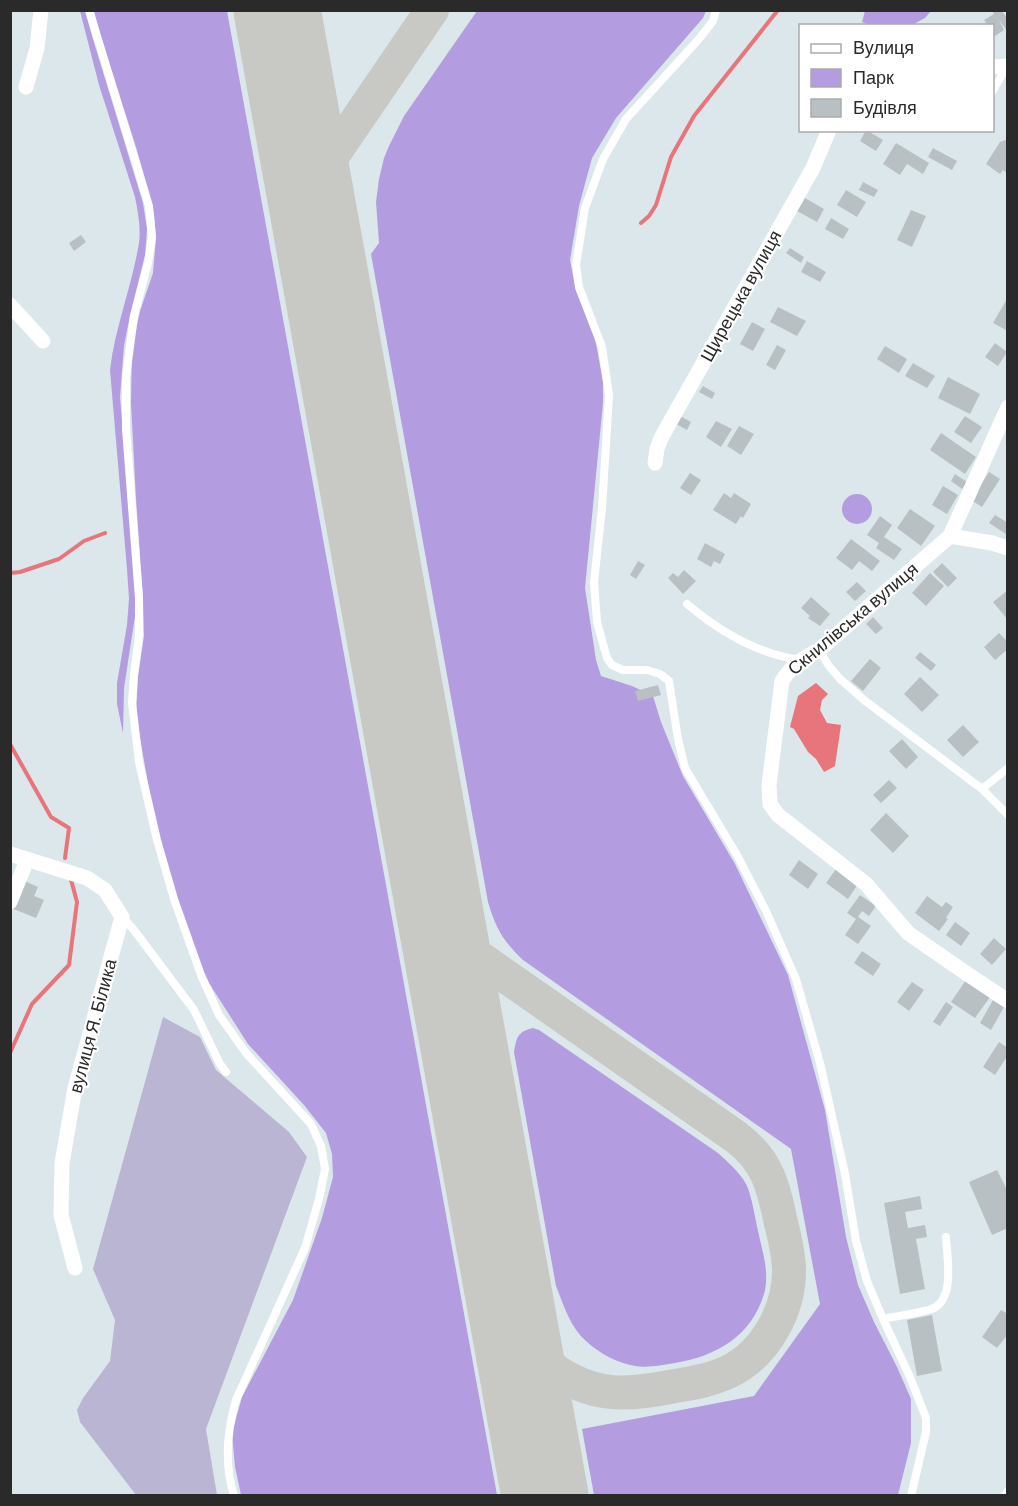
<svg xmlns="http://www.w3.org/2000/svg" width="1018" height="1506" viewBox="0 0 1018 1506" font-family="Barlow,sans-serif">
	<rect width="100%" height="100%" fill="#dce7eb"/>
	<path fill="#b39cdf" d="M80,11H85L92,36L143,203L147,229L145,255L130,315L124,346L120,397L135,576V616L124,688L123,733L117,704V683L127,625L129,599L127,569L110,370C115,327 132,286 139,243C141,228 138,212 135,197L99,85Z
		M94,11H227L497,1495H241L235,1467L232,1433L242,1397L293,1300L322,1218L333,1177L332,1154L326,1133L304,1105L248,1044L200,969L185,926L155,823L136,715L138,677L144,636L143,598L136,499L131,403L132,349L140,311L153,273L156,238L154,214L148,189L136,147L101,37Z
		M477,11H706L703,18L616,118L592,158L579,206L570,260L576,291L595,338L603,382V403L585,588L596,660L601,676L632,686L653,696L661,722L683,776L735,864L788,975L825,1110L846,1237L858,1285L874,1322L897,1367L911,1399V1443L898,1495H594L582,1429L754,1396L820,1304L791,1149L523,960C503,941 496,929 488,902L371,254L379,243L376,202L379,179L384,158L389,146L404,116Z
		M865,11V10L931,11L925,18L912,25H870L862,22Z
		M842 509a15 15 0 1 1 30 0a15 15 0 1 1-30 0Z
		M533,1028L539,1030L718,1153C729,1163 745,1177 749,1191C753,1204 755,1218 758,1231C762,1250 769,1270 765,1290C754,1334 718,1356 675,1363C662,1365 648,1368 635,1366C617,1363 599,1353 586,1341C570,1327 564,1306 556,1286L514,1052C517,1037 517,1032 533,1028Z"/>
	<path fill="#bbb5d4" d="M163,1017L200,1037L216,1070L289,1132L307,1157L206,1429L217,1495H136L80,1422L77,1410L83,1398L110,1361L115,1320L93,1269Z"/>
	<path fill="#e8757b" d="M816,683L828,694L822,700L820,710L827,723L841,725L835,766L824,772L816,759L808,752L794,729L790,727L798,696Z"/>
	<g fill="none" stroke-linecap="round" stroke-linejoin="round">
		<path stroke="#e8757b" stroke-width="4" d="M641,223L649,216L656,205L671,157L694,116L778,10
			M10,573L20,572L59,559L84,541L105,533
			M10,744L51,817L69,828L65,858
			M10,1053L32,1004L69,965L77,902L70,876"/>
		<path stroke="#c8c8c5" stroke-width="34" d="M318,236C316,207 318,185 331,158L432,10
			M433,872C441,908 445,929 474,954L736,1137C768,1161 773,1186 781,1223C785,1238 788,1253 789,1268C790,1309 766,1354 728,1372C711,1380 693,1383 675,1386C626,1396 592,1398 550,1367C540,1359 529,1348 522,1337C517,1328 515,1316 511,1307"/>
		<path stroke="#c8c8c5" stroke-width="87" d="M277,10L545,1496"/>
	</g>
	<path fill="#b9c0c4" d="M995,10H1001L1008,19V32L999,20L1004,30L995,36L992,32V26H988L984,20L994,14L993,12Z
		M866,130L883,140L876,151L860,141Z
		M1008,139V174L1003,170L1000,174L986,164L1000,142Z
		M896,143L929,163L923,174L907,164L900,175L883,164Z
		M933,148L957,161L952,170L928,157Z
		M863,182L878,190L874,197L859,190Z
		M846,190L866,202L857,217L837,205Z
		M805,198L824,209L817,222L797,211Z
		M911,210L926,216L912,247L897,240Z
		M831,218L849,229L843,239L825,229Z
		M81,235L86,242L74,251L69,243Z
		M790,248L804,257L801,263L786,253Z
		M807,261L826,272L820,282L801,272Z
		M1008,297V327L1006,330L993,323Z
		M778,307L806,321L797,336L770,322Z
		M752,322L765,329L753,351L740,344Z
		M995,343L1007,352L998,366L985,357Z
		M777,345L786,350L775,370L766,365Z
		M885,346L907,359L899,373L877,359Z
		M913,363L935,376L927,388L905,376Z
		M948,377L980,394L970,414L938,398Z
		M703,386L715,393L712,399L699,392Z
		M680,416L691,422L687,430L676,424Z
		M965,416L982,427L971,443L954,432Z
		M716,421L732,429L721,447L706,437Z
		M739,426L754,434L741,455L727,446Z
		M941,433L976,457L965,474L930,450Z
		M989,472L1000,479L982,507L971,500Z
		M690,473L701,480L691,495L680,488Z
		M955,474L967,482L962,489L951,481Z
		M943,486L958,495L947,514L932,505Z
		M724,493L731,498L734,493L751,504L743,518L741,516L736,524L713,510Z
		M910,509L935,526L921,546L897,528Z
		M995,515L1008,523L1006,534L989,523Z
		M880,516L892,525L884,537L902,549L894,560L876,548L879,543L867,535Z
		M851,539L880,561L872,571L859,561L852,570L836,558Z
		M705,543L725,554L720,564L714,561L711,567L697,559Z
		M638,561L645,565L636,579L630,575Z
		M942,563L957,578L948,587L933,572Z
		M684,570L696,581L683,594L668,578L673,573L678,577Z
		M930,573L944,586L926,606L912,593Z
		M857,582L866,591L855,601L846,592Z
		M1008,590V620L993,602Z
		M811,597L830,614L820,626L808,618L810,616L801,608Z
		M873,617L883,628L876,634L866,624Z
		M999,633L1008,642V649L995,660L984,647Z
		M920,652L936,665L931,671L915,658Z
		M870,659L881,668L863,691L851,681Z
		M920,677L939,695L922,712L904,694Z
		M658,685L661,695L638,701L635,691Z
		M963,725L979,742L963,757L947,740Z
		M902,739L918,757L906,769L889,751Z
		M889,780L897,788L881,803L873,795Z
		M886,813L909,836L893,853L870,830Z
		M799,860L818,874L808,889L789,875Z
		M836,869L858,884L848,899L826,883Z
		M22,880L38,887L34,896L44,900L36,918L11,908Z
		M860,895L876,906L869,916L862,911L858,917L871,926L858,944L845,935L856,919L847,913Z
		M927,896L942,907L946,902L953,907L946,918L948,919L939,931L915,913Z
		M955,922L970,933L961,946L946,935Z
		M994,938L1006,949L992,965L980,954Z
		M862,951L881,964L873,976L854,963Z
		M966,980L990,997L975,1018L951,1002Z
		M912,982L924,990L909,1011L897,1002Z
		M993,1000L1004,1007L991,1030L980,1023Z
		M946,1002L953,1007L940,1026L933,1022Z
		M999,1042L1008,1048V1055L995,1075L983,1067Z
		M997,1170L1008,1192V1228L992,1235L969,1182Z
		M920,1196L922,1209L905,1212L908,1228L925,1225L927,1237L916,1239L925,1289L900,1294L884,1203Z
		M1001,1310L1008,1314V1334L997,1348L982,1337Z
		M932,1315L942,1371L917,1376L907,1320Z"/>
	<g fill="none" stroke-linecap="round" stroke-linejoin="round">
		<path stroke="#fff" stroke-width="8" d="M89,10L149,206L152,237L148,263L134,316L126,377V429L139,598V636L134,674L132,703L139,762L157,840L174,899L201,975L219,1015L246,1053L311,1124L321,1146L325,1169L319,1199L305,1248L236,1400C227,1431 224,1464 234,1496
			M716,10L713,21L699,39L626,119L603,159L585,208L576,265L579,287L602,347L609,395L602,508L594,582L597,622L607,658L612,665L623,670H647L660,674L669,681L678,739L685,768L737,855L766,911L796,979L820,1063L845,1174L856,1241L867,1281L883,1319L910,1377L926,1418V1432L911,1496
			M992,92L1007,66
			M687,604C719,631 758,654 800,660
			M819,650L829,666L840,679L864,700L982,789L1008,815
			M982,789L1008,768
			M122,917L134,930L194,1010L220,1064L226,1072
			M883,1319C896,1316 922,1313 934,1308C955,1297 947,1257 946,1237
			M1004,1496L1008,1491"/>
		<path stroke="#fff" stroke-width="15" d="M992,67L1008,66
			M26,87L37,48L41,10
			M10,305L43,341
			M655,463L657,449L661,438L813,168L829,130
			M950,536L1008,407
			M1008,548L992,543L950,536L819,650C803,658 791,666 782,681L769,785L770,804L778,815L866,884L908,933L960,969L1008,1001
			M10,854L87,878L105,890L122,917L75,1088L62,1163L61,1215L75,1268
			M10,902L27,860"/>
	</g>
	<g text-anchor="middle" stroke-width="4.5" stroke-linejoin="round" paint-order="stroke">
		<g font-size="18" fill="#2a2a2a" stroke="#fff">
			<text transform="translate(741 296) rotate(-61)" y="6">Щирецька вулиця</text>
			<text transform="translate(853 619) rotate(-40)" y="6">Скнилівська вулиця</text>
			<text transform="translate(93 1026) rotate(-75)" y="6">вулиця Я. Білика</text>
		</g>
	</g>
	<rect width="1018" height="1506" fill="none" stroke="#2a2a2a" stroke-width="24"/>
	<rect x="799" y="24" width="195" height="108" fill="#ffffff" stroke="#aaaaaa" stroke-width="1.5"/>
	<rect x="811" y="44" width="30" height="9" fill="#ffffff" stroke="#aaaaaa" stroke-width="1.5"/>
	<text x="853" y="54" font-size="18" fill="#2a2a2a">Вулиця</text>
	<rect x="811" y="69" width="30" height="18" fill="#b39cdf" stroke="#aaaaaa" stroke-width="1.5"/>
	<text x="853" y="84" font-size="18" fill="#2a2a2a">Парк</text>
	<rect x="811" y="99" width="30" height="18" fill="#b9c0c4" stroke="#aaaaaa" stroke-width="1.5"/>
	<text x="853" y="114" font-size="18" fill="#2a2a2a">Будівля</text>
</svg>
